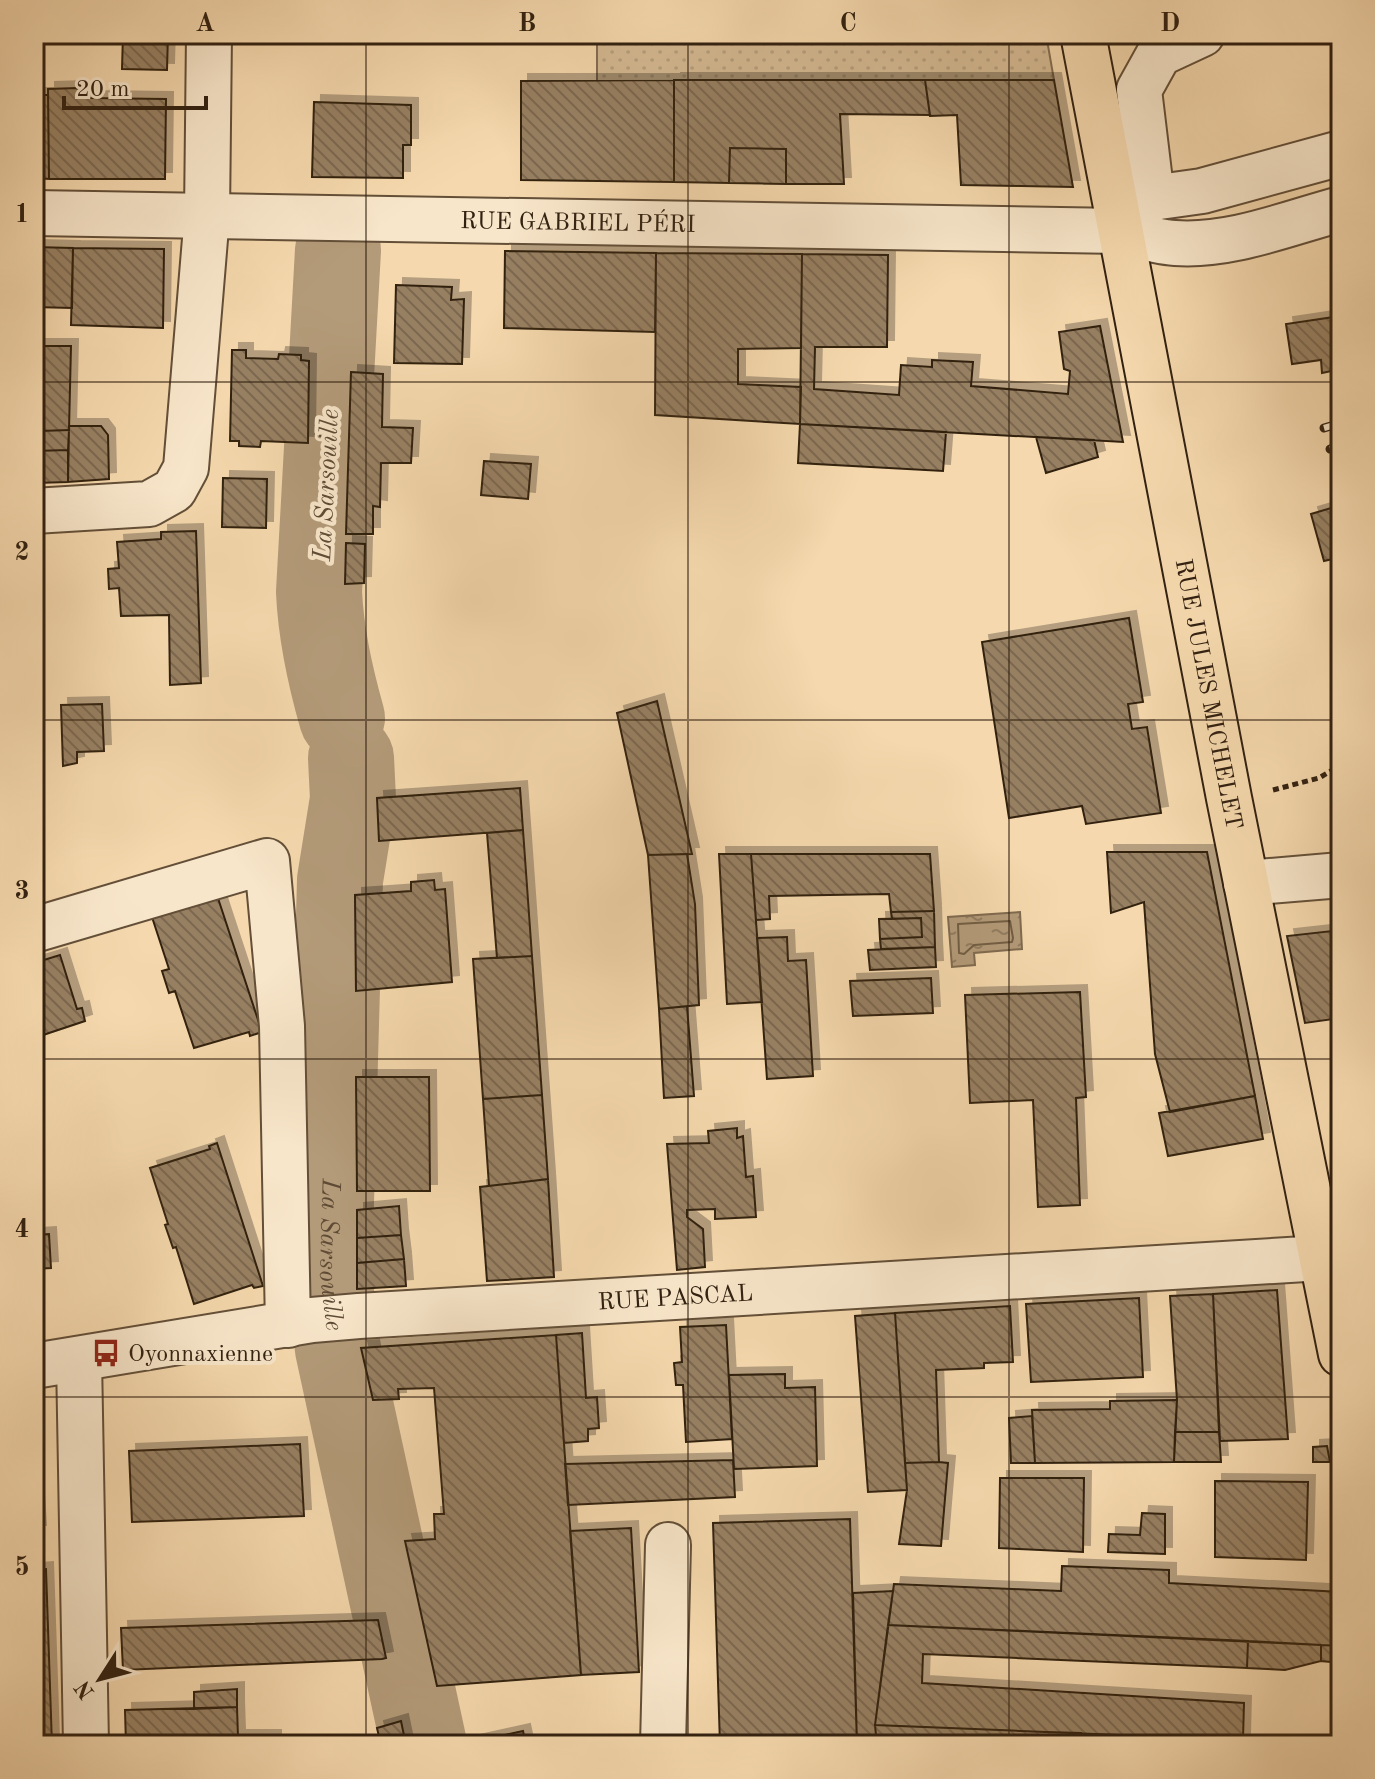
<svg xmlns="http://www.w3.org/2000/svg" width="1375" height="1779" viewBox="0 0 1375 1779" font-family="'Old Standard TT',serif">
	<defs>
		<pattern id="park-dots" width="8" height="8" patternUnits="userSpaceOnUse" patternTransform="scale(2)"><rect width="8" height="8" fill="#d4b992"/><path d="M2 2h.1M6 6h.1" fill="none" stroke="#b69f7d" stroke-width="1.8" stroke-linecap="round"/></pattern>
		<pattern id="water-ripples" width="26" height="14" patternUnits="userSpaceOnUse" patternTransform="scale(2)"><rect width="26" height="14" fill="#b39a78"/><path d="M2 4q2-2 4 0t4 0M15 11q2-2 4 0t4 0" fill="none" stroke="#927d61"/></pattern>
		<pattern id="building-back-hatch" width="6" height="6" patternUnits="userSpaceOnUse" patternTransform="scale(2)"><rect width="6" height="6" fill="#978062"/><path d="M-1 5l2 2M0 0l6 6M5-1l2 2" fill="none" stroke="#7c684f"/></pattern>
		<filter id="shadow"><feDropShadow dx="7" dy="-7" stdDeviation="0" flood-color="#0004"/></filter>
	</defs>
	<rect width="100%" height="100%" fill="#f5d8ad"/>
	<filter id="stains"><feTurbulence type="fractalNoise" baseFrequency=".0025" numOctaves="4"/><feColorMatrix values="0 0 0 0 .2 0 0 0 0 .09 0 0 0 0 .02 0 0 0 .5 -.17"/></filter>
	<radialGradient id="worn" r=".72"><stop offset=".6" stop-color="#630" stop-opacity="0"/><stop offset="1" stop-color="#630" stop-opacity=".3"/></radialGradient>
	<path fill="url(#park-dots)" stroke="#836d52" stroke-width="2" d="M597,34H1046L1054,80L597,81Z"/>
	<path fill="url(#water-ripples)" stroke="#7f6a4f" stroke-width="2" d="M1020,912L1022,949L974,953L975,965L952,967L948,917Z"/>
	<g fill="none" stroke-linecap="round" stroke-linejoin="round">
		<path stroke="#725e44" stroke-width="2" d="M1010,921L1013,938L1012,942L974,945L964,954L959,953L958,924Z"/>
		<g stroke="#b39a78" stroke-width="86">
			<path d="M338,250L319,592C321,636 330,676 342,718"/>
			<path id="s1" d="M351,758L353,799L340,880L329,1275L338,1349L424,1745"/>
		</g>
	</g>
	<path fill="url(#building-back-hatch)" stroke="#322111" stroke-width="2" filter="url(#shadow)" d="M123,34H168L167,70L122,69Z
		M674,80H925L930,115L840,114L844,184H786V149L730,148L729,183L674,182Z
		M674,80V182L521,180V81Z
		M925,80H1054L1073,187L961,185L957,115L930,116Z
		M77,88L89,98L166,99L165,179H49L48,89Z
		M34,95H48L49,179L34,178Z
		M314,102L411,105V145H403V178L312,177Z
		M730,148L786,149V184L729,183Z
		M34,247L73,248L72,308L34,307Z
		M73,248L164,249L163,328L71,325Z
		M505,251L656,253L655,332L504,328Z
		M656,253L802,254L801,348L738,349V384L801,387L800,424L655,415Z
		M802,254L888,255L887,347H815L814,389L899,395L901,365L932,367V360L973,362L971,386L1068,394L1070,371L1064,369L1059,332L1100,326L1123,442L800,424Z
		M396,285L452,287L451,300L464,299L462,364L394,363Z
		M1334,317L1341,369L1322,373L1321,360L1292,364L1286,324Z
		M34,346H40V431L69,430L68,450L34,451Z
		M40,346H71L69,430L40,431Z
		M232,350H246V358L278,359L279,354L301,355V360L309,361L308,443L261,441L260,447L239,446V441H230Z
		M351,372L383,374L382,427L413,428L411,463H381L380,507L373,506V534H346Z
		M800,424L946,432L943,471L798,463Z
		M69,426H101L108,435L109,479L68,482Z
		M1036,437L1094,440L1098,457L1046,473Z
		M68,450V482L35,483L34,451Z
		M484,461L531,464L528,499L481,495Z
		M223,478L267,479L266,528L222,527Z
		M1341,505V557L1324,561L1311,514Z
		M196,531L201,683L170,685L169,615L121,616L119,588L109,589L108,569L119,568L117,542L161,539V532Z
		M346,543L365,544L364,583L345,584Z
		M1129,618L1143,702L1128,704L1132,729L1147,727L1161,813L1086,824L1082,806L1009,818L982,642Z
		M657,701L692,854L648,855L617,713Z
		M102,704L104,751L77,752V763L63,766L61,705Z
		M520,788L523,830L379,841L377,798Z
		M523,830L532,956L497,958L487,833Z
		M1107,852H1207L1255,1096L1170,1112L1155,1054L1144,902L1111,913Z
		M687,854L695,904L699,1005L659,1009L648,855Z
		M719,854H751L762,1002L727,1004Z
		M751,854H930L934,911L891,912L889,894L769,896L770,919L756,920Z
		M434,880L435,890L445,889L452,982L356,991L355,895L411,891V882Z
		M215,889L262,1032L250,1036L249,1032L194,1048L175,991L169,993L162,971L169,969L150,911Z
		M934,911L935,947L881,949L880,939L922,937L921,918L892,919L891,912Z
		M921,918L922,937L880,939L879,919Z
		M1341,930V1018L1305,1023L1287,936Z
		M787,937L788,961L806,960L813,1076L767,1079L757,938Z
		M935,947L936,967L870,970L868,950Z
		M60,955L77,1009L82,1008L85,1021L34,1038V963Z
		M532,956L542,1095L483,1099L473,959Z
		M931,978L933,1013L853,1016L850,981Z
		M1080,992L1086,1097L1076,1098L1080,1205L1038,1207L1033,1100L970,1103L965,995Z
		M687,1006L694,1096L664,1098L659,1009Z
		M356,1077H429L430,1191H357Z
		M542,1095L548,1179L489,1186L483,1099Z
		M1255,1096L1263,1139L1168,1156L1159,1113Z
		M737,1128V1138L743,1136L746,1177L753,1176L756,1217L715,1219V1209L687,1210V1217L703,1229L705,1267L677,1270L667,1144L709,1143L708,1131Z
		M217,1143L263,1286L254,1288L252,1285L194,1304L176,1247L173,1248L165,1225L168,1224L150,1168L210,1149L209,1146Z
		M548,1179L554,1277L487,1281L480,1187Z
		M399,1206L401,1235L357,1238V1210Z
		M49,1234L51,1268L34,1269V1235Z
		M401,1235L404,1259L357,1263V1238Z
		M404,1259L406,1286L357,1289V1263Z
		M1277,1290L1288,1439L1220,1441L1213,1294Z
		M1213,1294L1219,1432H1175L1177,1400L1170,1296Z
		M1139,1298L1143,1377L1031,1382L1026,1304Z
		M1010,1306L1013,1362L984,1363V1368L936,1370L939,1462L905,1463L895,1313Z
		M895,1313L907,1490L868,1492L855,1316Z
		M726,1325L732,1439L686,1442L683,1385H676L674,1363L682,1362L680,1327Z
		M582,1333L586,1398L597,1397L599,1428L588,1429V1441L564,1443L556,1335Z
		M556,1335L581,1675L437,1686L405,1541L435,1539L434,1514H444L434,1388L398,1389L399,1399L373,1400L361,1348Z
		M785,1374V1388L815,1387L817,1466L734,1469L729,1375Z
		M1177,1400L1174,1462L1035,1463L1032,1410L1110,1409V1401Z
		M1032,1416L1035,1463H1011L1009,1418Z
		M1175,1432H1219L1221,1462H1174Z
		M300,1444L304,1516L132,1522L129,1451Z
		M1327,1446L1330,1462H1313V1447Z
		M34,1455L39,1532H34Z
		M733,1460L735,1497L568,1505L565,1464Z
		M939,1462L948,1463L941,1546L899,1544L907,1490L905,1463Z
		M1000,1478H1084L1083,1552L999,1548Z
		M1215,1481L1308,1482L1306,1560L1215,1557Z
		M1142,1513L1165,1514V1554L1108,1552L1109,1534L1140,1535Z
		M850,1519L857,1745H720L713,1523Z
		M631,1528L639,1672L581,1675L570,1531Z
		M1062,1566L1169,1570V1583L1341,1592V1646L888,1625L894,1584L1061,1591Z
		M46,1569L52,1745H34V1570Z
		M893,1591L875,1725L877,1745H857L853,1593Z
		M378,1620L386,1658L382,1659L123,1670L121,1628Z
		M888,1625L1248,1641L1247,1668L923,1654L922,1683L1244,1703L1243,1740L875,1725Z
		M1248,1641L1321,1645V1661L1285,1670L1247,1668Z
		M1321,1645L1341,1646V1663L1321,1661Z
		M237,1689V1707L194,1709V1692Z
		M237,1707L238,1737H274V1745H126L125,1710Z
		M401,1721L406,1745H381L377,1728Z
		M875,1725L1046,1732L1081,1733L1080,1745H877Z
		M523,1731L526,1745H459Z"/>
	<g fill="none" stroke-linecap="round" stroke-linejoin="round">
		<defs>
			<g id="minor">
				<path d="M1152,198L1139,90L1159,54L1202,34"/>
				<path id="s2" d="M34,213L1120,231C1138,236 1156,242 1175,243C1231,247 1288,223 1341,209"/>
				<path d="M1120,231L1152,198L1202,191L1341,153"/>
				<path d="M34,511L149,504L174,490L186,468L207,215L209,34"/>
				<path d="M1246,883L1341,875"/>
				<path d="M34,930L267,861L282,1026L288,1325"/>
				<path d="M79,1359L86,1745"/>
				<path id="s3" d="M34,1366L312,1320L359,1316L1322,1258"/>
				<path d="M663,1745L668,1545"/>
			</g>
			<g id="major">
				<path id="s4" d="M1083,34L1229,798L1341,1354"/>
			</g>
		</defs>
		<use href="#minor" stroke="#634f38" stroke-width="48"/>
		<use href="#major" stroke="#322111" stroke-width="48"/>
		<path stroke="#322111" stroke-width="5" stroke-dasharray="6 4" stroke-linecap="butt" d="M1273,790L1319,778L1341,765"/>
		<use href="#minor" stroke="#f8e6ca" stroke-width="44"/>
		<use href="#major" stroke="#f5d8ad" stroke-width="44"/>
		<defs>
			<path id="rail" d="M1324,428L1341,423
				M1330,449L1341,446"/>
		</defs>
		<use href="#rail" stroke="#322111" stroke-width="9"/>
		<use href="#rail" stroke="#f8e6ca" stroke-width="6" stroke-dasharray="18" stroke-linecap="butt"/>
	</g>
	<path fill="none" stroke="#322111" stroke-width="2" stroke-opacity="0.55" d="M366,34V1745M688,34V1745M1009,34V1745M34,382H1341M34,720H1341M34,1059H1341M34,1397H1341"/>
	<defs>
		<symbol id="bus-bare" viewBox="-9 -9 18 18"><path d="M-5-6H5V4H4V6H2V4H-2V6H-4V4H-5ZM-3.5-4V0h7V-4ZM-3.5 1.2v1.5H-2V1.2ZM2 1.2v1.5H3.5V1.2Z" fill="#8f2418" stroke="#f8e6ca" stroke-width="2.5" paint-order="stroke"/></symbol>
	</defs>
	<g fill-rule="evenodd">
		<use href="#bus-bare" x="86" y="1333" width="40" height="40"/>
	</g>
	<g text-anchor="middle" stroke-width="8" stroke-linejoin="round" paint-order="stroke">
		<g font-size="24" fill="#322111" stroke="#f8e6ca">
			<text dy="8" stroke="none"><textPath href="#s2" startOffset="544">RUE GABRIEL PÉRI</textPath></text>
			<text dy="8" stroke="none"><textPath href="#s4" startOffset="672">RUE JULES MICHELET</textPath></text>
			<text dy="8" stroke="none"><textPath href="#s3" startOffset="646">RUE PASCAL</textPath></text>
		</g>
		<g font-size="24" fill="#322111" stroke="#f8e6ca" text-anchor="start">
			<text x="128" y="1361">Oyonnaxienne</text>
		</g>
		<g font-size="26" font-style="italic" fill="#5f4b35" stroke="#f8e6ca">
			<text transform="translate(325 485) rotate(-87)" y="9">La Sarsouille</text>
			<text dy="9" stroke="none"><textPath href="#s1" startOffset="498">La Sarsouille</textPath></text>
		</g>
	</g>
	<rect width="1375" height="1779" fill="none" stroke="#f5d8ad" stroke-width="88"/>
	<g transform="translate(100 1679) rotate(234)" stroke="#f8e6ca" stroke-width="6" paint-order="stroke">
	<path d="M0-6L14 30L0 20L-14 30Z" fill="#322111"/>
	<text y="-12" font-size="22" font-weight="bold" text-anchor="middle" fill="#322111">N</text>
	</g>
	<path d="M64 96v12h142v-12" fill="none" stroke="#322111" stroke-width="4"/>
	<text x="76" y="96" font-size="24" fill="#322111" stroke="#f8e6ca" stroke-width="6" paint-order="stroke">20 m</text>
	<rect x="44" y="44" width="1287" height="1691" fill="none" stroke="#322111" stroke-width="3"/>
	<g font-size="26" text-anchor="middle" font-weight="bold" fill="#322111">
		<text x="205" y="31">A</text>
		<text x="527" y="31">B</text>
		<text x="848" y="31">C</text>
		<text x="1170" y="31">D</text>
		<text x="22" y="222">1</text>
		<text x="22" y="560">2</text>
		<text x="22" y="899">3</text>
		<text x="22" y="1237">4</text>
		<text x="22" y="1575">5</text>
	</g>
	<rect width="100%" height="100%" filter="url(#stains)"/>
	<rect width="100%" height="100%" fill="url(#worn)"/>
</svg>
